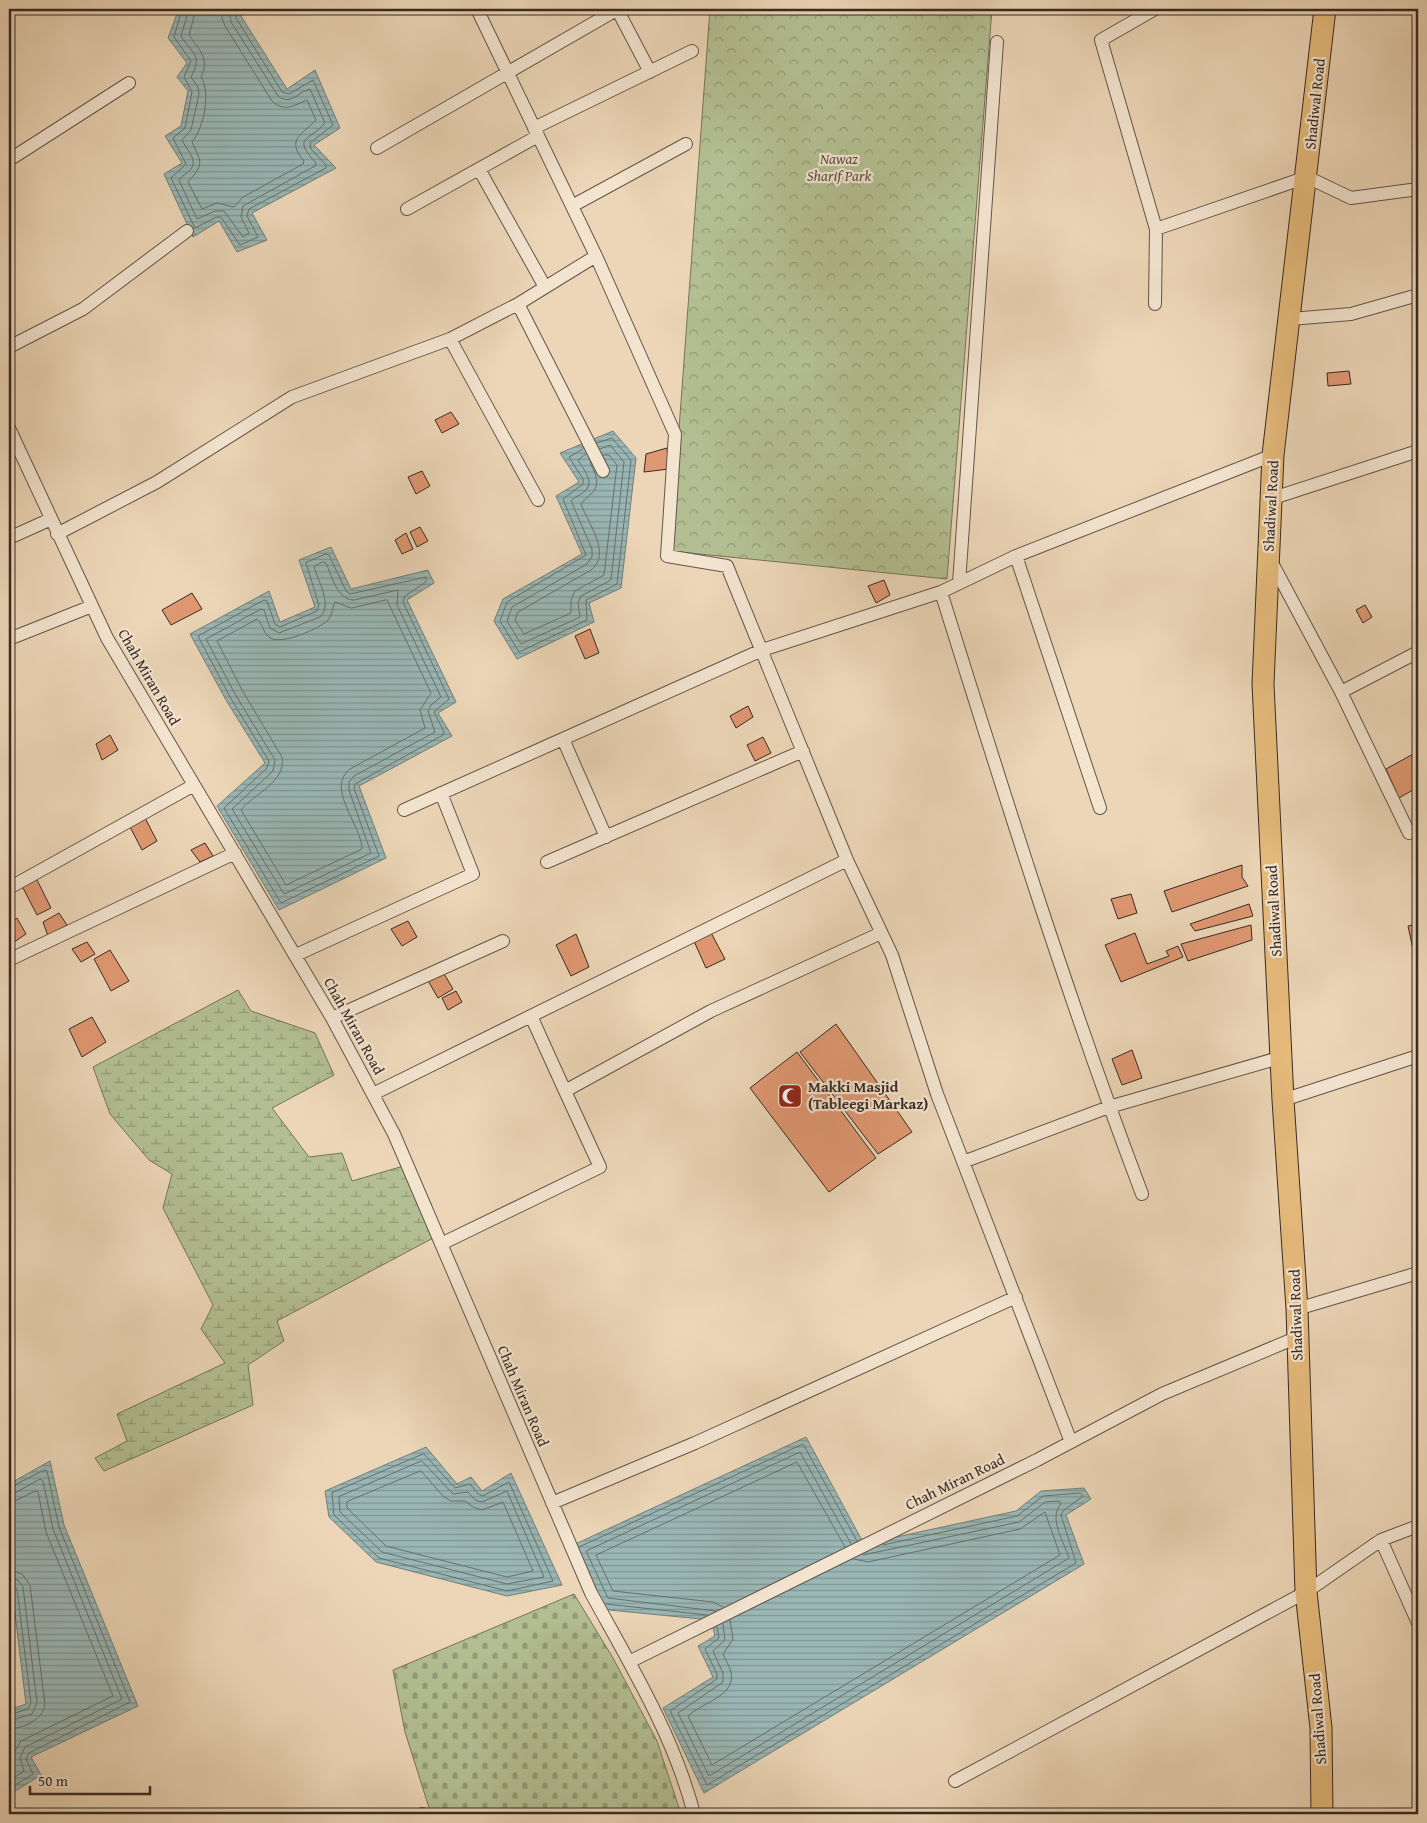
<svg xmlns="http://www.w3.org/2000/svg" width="1427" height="1823" viewBox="0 0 1427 1823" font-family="'Gentium Book Plus',serif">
	<defs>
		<pattern id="wetland-marsh" width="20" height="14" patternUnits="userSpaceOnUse" patternTransform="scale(1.25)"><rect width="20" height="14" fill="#b3bf92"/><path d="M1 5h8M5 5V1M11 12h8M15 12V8" fill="none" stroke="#929b77"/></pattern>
		<pattern id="cemetery-stones" width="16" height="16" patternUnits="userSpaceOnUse" patternTransform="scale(1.25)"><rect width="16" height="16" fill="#b3bf92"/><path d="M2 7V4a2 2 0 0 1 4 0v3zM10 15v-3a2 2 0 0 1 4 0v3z" fill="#929b77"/></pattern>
		<pattern id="park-crowns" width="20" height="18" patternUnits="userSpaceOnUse" patternTransform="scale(1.25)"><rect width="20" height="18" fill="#b3bf92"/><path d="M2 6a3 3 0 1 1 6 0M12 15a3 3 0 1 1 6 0" fill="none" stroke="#929b77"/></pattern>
		<pattern id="water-rules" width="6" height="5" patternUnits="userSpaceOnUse" patternTransform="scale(1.25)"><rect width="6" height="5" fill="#9ab7b5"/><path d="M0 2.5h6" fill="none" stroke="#7e9593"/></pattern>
	</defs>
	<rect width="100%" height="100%" fill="#ecd6b7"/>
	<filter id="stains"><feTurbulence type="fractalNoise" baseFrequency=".004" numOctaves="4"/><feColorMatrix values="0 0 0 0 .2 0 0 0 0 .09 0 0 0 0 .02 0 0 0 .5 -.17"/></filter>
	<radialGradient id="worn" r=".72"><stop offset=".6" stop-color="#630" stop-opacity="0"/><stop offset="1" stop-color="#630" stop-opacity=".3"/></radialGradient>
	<path fill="url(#wetland-marsh)" stroke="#75745a" d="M238,990L251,1011L315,1033L334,1075L272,1108L309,1157L342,1153L352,1181L407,1165L437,1236L277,1321L284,1341L248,1365L253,1405L104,1471L95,1458L127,1441L117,1414L225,1363L201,1329L213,1305L163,1208L172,1174L149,1160L110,1114L93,1067Z"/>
	<path fill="url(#cemetery-stones)" stroke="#75745a" d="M574,1594L613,1658L657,1741L681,1814H431L405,1732L393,1670Z"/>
	<path fill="url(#park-crowns)" stroke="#75745a" d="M710,9H992L947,579L670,551Z"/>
	<path fill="url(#water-rules)" stroke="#727f7b" d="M176,9H252L241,16L287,89L315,70L340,128L314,145L336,168L252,213L267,240L237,252L219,221L193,237L164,174L182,163L165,136L181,126L188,91L177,77L187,63L168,38L178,11Z
		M613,431L636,458L621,588L589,603L594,622L517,659L494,621L503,599L582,554L556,496L579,482L560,453Z
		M331,547L351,589L428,570L434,583L407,600L456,702L438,713L452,736L359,786L386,858L279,910L217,806L265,763L226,700L190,634L269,591L280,622L315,607L299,560Z
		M806,1437L864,1544L1016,1511L1041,1491L1084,1488L1091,1499L1066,1515L1084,1564L704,1793L663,1708L713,1677L698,1646L715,1636L711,1620L599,1609L571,1546Z
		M426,1447L457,1484L471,1477L482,1491L511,1473L562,1585L507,1596L376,1562L329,1517L325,1491Z
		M50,1461L64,1525L138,1706L31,1757L41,1775L9,1795V1710L26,1704L12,1589L9,1590V1484Z"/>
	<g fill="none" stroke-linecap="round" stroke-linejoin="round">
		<path stroke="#68706c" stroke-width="1" d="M182,9L174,37L191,61L184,77L192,92L185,128L173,138L186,164L171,178L195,228L216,217H221L240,245L258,237L247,216L249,209L326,168V165L311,149L310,143L333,125L313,80L289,94L282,92L236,18L237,13L242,9
			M189,9L181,36C192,54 203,55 191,77L198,87L199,94L191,130L182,140C186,149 198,159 191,169C187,174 182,175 179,180L197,219L215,211H224L243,237L249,233L241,217L243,206L315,166L316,163C291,136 310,141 325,123L310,89C298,92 291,106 278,96L231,22L230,15L232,9
			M196,9L189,35C199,50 210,58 201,77C211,94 204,127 192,142C202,164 204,164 188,182L202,209L217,203L234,207L243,197L303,164L304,161C285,139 303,134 316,120L307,100C294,105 285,113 272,101L225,26L222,18L223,9
			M583,449L569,457L583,479V484L563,499L586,555L507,602L500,621L519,652L587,620L586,600L617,584L631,460L612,438L597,443
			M586,454L578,460C583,469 596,482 584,492C580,495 575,497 571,501L592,549V557L587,564L512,607L507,621L521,644L580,617L578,603L581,596L611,580L624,462L610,445L600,449
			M590,461C591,467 595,471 596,477C600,492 587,495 581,504C588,523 612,554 591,570L518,612L515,620L524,634L571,613V600L575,591L604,575L617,465L609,455H603
			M326,554L329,555L346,591L350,594L426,577V582L405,596L403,602L449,699L434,712L444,732L443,735L355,784L354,788L379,856L281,903L224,808L267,768L269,761L230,697L198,636L264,600L267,601L275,624L280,627L317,611L319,605L306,563Z
			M323,562L326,563C332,576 337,600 354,600L398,590L397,605L441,697L431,705L428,711L435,732L354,776L349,782V790L371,853L284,894L232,809L273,771L275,760L235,694L206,639L261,609L264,610L270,628L279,633L320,617C333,605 318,581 314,567Z
			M387,600L431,693L420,710L425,728L350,769C325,788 362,826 362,849L286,885L241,810C253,794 287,782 282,757L242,690L217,641L257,619C263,624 263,633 270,638C282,645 319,629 328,620C333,614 332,607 335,602L351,608Z
			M424,1454L455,1488L470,1484L478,1494L483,1496L509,1482L553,1581L507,1591L379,1558L334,1515L332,1493Z
			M422,1461L453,1494L468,1492L475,1500L482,1502L507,1491L544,1577L507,1584L382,1552L340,1512L339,1497Z
			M421,1471L443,1496L451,1501H465L473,1507L482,1510L503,1502L533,1571L507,1577L386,1546L347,1508V1502Z
			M9,1488L44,1470L47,1471L59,1527L130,1702L29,1753L26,1759L33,1774L9,1789
			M9,1494L15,1493L40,1479L43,1481L53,1529L122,1699L25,1747L20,1758L24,1771L9,1781
			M9,1501L17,1500L35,1491L38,1492L46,1532L113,1696L21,1741L13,1754L14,1768L9,1773
			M579,1547L803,1444L857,1541
			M9,1570L22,1574L30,1585L45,1704C43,1720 24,1728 9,1729
			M9,1578L18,1580L23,1587L37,1703L32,1714L9,1721
			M9,1584L14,1585L17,1589L31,1703L28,1709L9,1715
			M606,1604L707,1615
			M723,1607L713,1602L613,1591L596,1555L797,1462L845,1547
			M716,1611L608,1598L586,1551L800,1452L851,1544
			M730,1620L733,1639L723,1654C725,1660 730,1666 731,1673C736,1696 701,1703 688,1716L712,1765L1060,1555L1045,1512L1020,1529L868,1562L854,1559
			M723,1624L725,1640L713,1651L723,1673V1682L678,1713L709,1776L1069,1558C1064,1542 1048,1518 1061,1504L1059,1501L1045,1502L1019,1522L863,1555
			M717,1627L719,1638L705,1649L717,1674V1679L670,1711L707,1785L1076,1563L1061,1515L1063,1511L1083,1496L1080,1493L1043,1496L1017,1516L883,1545"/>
	</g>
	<path fill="#e09872" stroke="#372a23" d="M1349,371L1351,384L1328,386L1327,373Z
		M451,412L459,424L442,433L435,420Z
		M667,448L669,469L644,472L646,454Z
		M422,471L430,486L416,494L408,477Z
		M420,527L428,541L417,547L410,532Z
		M406,533L413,549L402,554L395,540Z
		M884,580L890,595L876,603L868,586Z
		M192,593L202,609L171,625L162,610Z
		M1365,605L1372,617L1363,623L1356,610Z
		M590,629L599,653L585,659L575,636Z
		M748,706L753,717L736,728L730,716Z
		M110,735L118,750L102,760L96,744Z
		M763,737L771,753L755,761L747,745Z
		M1415,753L1418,763V787L1399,798L1386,769Z
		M144,816L157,841L142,850L129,825Z
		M205,843L213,856L200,862L191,850Z
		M1242,865V877L1248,886L1172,912L1164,891Z
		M35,876L51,908L37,915L21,884Z
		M1131,894L1137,913L1118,919L1111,899Z
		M1249,904L1253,916L1195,931L1190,924Z
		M59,913L67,925L48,936L43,922Z
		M17,918L26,934L14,942L9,932V923Z
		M408,921L417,937L402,946L391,929Z
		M1418,924V958L1415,959L1408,926Z
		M1251,925L1252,940L1188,961L1181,944Z
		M710,931L725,959L706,968L693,939Z
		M1135,933L1147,964L1169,956L1166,951L1178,946L1183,957L1121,982L1105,945Z
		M576,934L589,967L571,976L556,945Z
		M87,942L95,954L81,962L72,949Z
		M110,950L129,981L111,991L94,959Z
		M443,972L453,989L438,998L427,979Z
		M456,991L462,1002L448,1010L442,998Z
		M92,1017L106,1042L82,1057L69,1029Z
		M836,1024L912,1132L878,1154L800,1052Z
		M1132,1050L1142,1078L1122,1085L1112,1059Z
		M797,1052L876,1158L829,1192L750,1088Z"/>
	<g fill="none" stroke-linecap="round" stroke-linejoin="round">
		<defs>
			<path id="street" d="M477,9L596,256L675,434L667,556L727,566L847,860L892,955L937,1094L1071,1442
				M617,9L650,72
				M1155,9L1101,40L1156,229L1307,177L1351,198L1418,189
				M534,128L692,51
				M377,148L618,9
				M9,160L129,83
				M479,169L545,287
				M572,206L686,144
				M407,209L538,136
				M518,304L603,471
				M1155,304L1156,229
				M1290,319L1351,314L1418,295
				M450,339L538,500
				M9,347L83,309L187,231
				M9,428L107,638L332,1018L394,1134L591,1593C630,1664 674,1736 694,1814
				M1270,499L1418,451
				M57,534L157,482L292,397L450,339L518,304L596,256
				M9,538L51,519
				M1271,561L1341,692L1409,833
				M959,583L997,42
				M941,592C1004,794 1067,996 1142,1194
				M9,639L92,606
				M1341,692L1418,652
				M563,739L606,837
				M1100,808L1016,556L1273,455
				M404,810L762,650L941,592L1016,556
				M547,862L803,751
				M9,888L194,785
				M296,955L473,874L441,793
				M13,958L235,853
				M531,1016L565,1091L711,1011L881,933
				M332,1018L503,941
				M373,1094L847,860
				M1283,1100L1418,1056
				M963,1162L1109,1107L1282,1057
				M441,1244L600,1167L565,1091
				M1297,1309L1418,1273
				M552,1503L695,1443L1016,1297
				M1381,1540L1418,1623
				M629,1662L1037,1460L1162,1394L1298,1337
				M955,1781L1306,1592L1381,1540L1418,1526
				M422,1814H423"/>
			<path id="primary" d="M1322,1814L1321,1728L1306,1592L1297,1309L1283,1100L1263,684L1273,455L1325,9"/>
		</defs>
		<use href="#street" stroke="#645548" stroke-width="14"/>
		<use href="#primary" stroke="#372a23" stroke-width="23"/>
		<use href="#street" stroke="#f3e4d0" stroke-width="12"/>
		<use href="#primary" stroke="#e6bb7c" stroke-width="21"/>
	</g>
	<defs>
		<symbol id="mosque-square" viewBox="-11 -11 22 22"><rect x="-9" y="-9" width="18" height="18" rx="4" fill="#8f2418" stroke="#f3e4d0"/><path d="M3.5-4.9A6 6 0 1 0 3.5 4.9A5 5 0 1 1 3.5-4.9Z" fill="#fff"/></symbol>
	</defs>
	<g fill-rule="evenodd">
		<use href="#mosque-square" x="776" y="1082" width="28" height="28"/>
	</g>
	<g text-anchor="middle" stroke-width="4.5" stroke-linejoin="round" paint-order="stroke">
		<g font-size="15" fill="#372a23" stroke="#f3e4d0">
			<text transform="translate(1315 104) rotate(-84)" y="5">Shadiwal Road</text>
			<text transform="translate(1271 506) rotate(-87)" y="5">Shadiwal Road</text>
			<text transform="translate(149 677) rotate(60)" y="5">Chah Miran Road</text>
			<text transform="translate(1274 911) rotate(-93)" y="5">Shadiwal Road</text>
			<text transform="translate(354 1026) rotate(61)" y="5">Chah Miran Road</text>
			<text transform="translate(1296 1315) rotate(-92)" y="5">Shadiwal Road</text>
			<text transform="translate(523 1396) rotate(67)" y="5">Chah Miran Road</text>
			<text transform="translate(955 1482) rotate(-26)" y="5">Chah Miran Road</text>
			<text transform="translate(1318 1719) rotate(-94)" y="5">Shadiwal Road</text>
		</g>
		<g font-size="15" font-style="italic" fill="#564f3f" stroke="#f3e4d0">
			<text x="839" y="164">Nawaz<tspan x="839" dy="17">Sharif Park</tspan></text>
		</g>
		<g font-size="15" font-weight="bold" fill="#372a23" stroke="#f3e4d0" text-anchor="start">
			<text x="808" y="1092">Makki Masjid<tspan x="808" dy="17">(Tableegi Markaz)</tspan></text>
		</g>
	</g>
	<rect width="1427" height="1823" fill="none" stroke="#ecd6b7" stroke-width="30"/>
	<rect x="10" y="10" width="1407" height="1803" fill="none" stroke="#372a23" stroke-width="2.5"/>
	<rect x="15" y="15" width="1397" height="1793" fill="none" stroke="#372a23"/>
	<path d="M30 1786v8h120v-8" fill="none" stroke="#372a23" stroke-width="2.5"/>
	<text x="38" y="1786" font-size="15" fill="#372a23" stroke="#f3e4d0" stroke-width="4" paint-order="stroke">50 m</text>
	<rect width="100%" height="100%" filter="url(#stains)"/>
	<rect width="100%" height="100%" fill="url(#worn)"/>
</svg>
